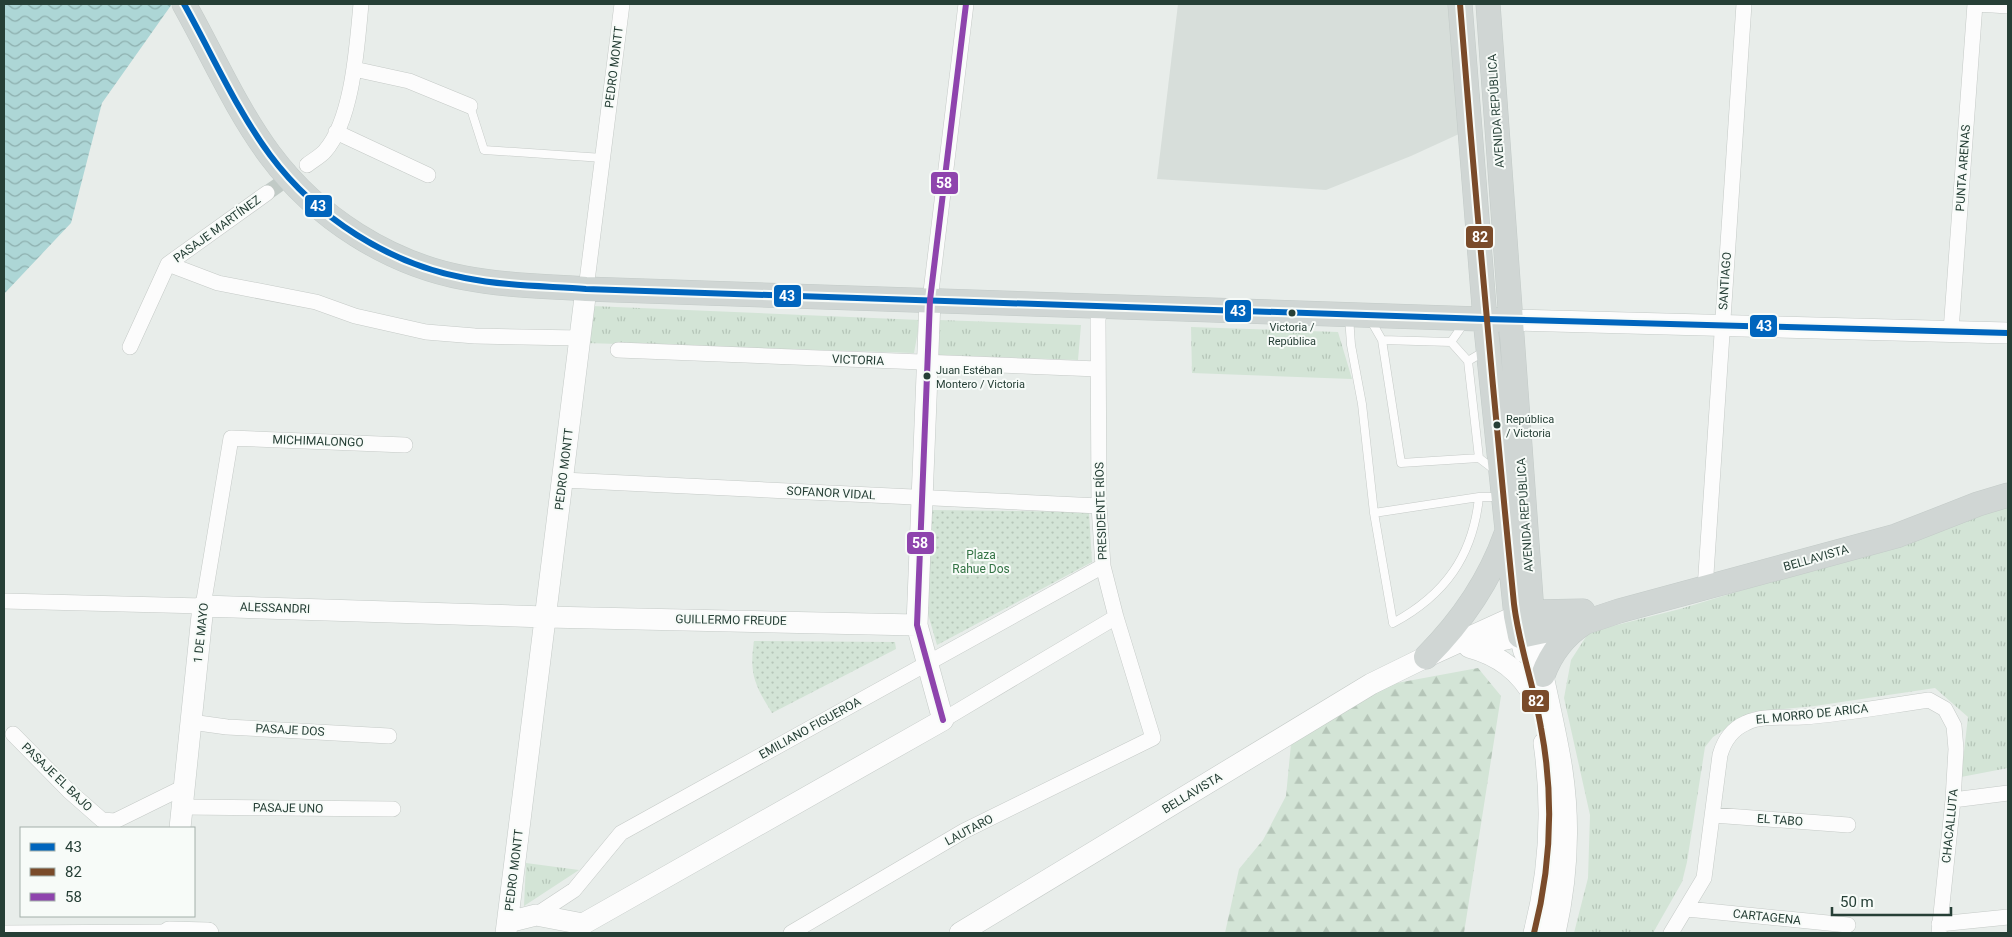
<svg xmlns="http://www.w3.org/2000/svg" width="2012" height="937" viewBox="0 0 2012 937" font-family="Roboto,sans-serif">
	<defs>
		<pattern id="grass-tufts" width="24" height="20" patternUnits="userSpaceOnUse" patternTransform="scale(1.25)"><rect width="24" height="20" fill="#d3e4d6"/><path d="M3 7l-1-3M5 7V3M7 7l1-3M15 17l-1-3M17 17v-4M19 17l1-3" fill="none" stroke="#b5c5b8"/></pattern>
		<pattern id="forest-firs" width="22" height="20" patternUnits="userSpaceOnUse" patternTransform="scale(1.25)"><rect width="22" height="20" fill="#d3e4d6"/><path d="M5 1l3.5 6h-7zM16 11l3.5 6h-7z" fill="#b5c5b8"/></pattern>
		<pattern id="park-dots" width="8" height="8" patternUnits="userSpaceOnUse" patternTransform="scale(1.25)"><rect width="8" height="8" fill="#d3e4d6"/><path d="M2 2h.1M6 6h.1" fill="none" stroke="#b5c5b8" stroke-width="1.8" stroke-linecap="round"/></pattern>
		<pattern id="water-waves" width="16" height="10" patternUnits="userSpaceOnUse" patternTransform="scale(1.25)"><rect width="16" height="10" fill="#add6d6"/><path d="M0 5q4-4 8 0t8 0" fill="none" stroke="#8dafae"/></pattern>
	</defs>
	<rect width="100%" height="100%" fill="#e8edea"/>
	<path fill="#d7deda" d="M1178,4H1449L1459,134L1411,156L1326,190L1157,179Z"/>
	<path fill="url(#grass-tufts)" d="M592,306L920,320L914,353L586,343Z
		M939,320L1081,325L1078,360L939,355Z
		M1191,327L1338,332L1352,379L1192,373Z
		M2008,506V768L1961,777L1968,717L1935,688L1815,706L1752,712L1713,737L1705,747L1687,862L1682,882L1653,933H1574L1588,878L1590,815L1564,698L1571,660L1589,632L1680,609L1894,544Z
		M526,863L579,870L524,906Z"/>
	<path fill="url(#forest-firs)" d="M1478,668L1501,696L1464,933H1225L1239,869L1263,840L1286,796L1291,744L1386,685Z"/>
	<path fill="url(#park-dots)" d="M931,510L1089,512L1092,562L937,645L928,614Z
		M754,641L895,642L896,649L772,713C755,685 749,675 754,641Z"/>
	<path fill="url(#water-waves)" d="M4,4H172L102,103L71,223L4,294Z"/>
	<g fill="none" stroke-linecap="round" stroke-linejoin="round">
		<path stroke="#c1cac6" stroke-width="15" stroke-dasharray="15 8" stroke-linecap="butt" d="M267,193L307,165"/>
		<defs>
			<path id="lane" d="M470,106L484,150L603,158
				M1349,316L1351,345L1362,404L1374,513L1393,623C1445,595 1473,556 1479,497
				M1370,319L1382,340L1451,342L1465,322
				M1382,340L1401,463L1479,458
				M1451,342L1468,361
				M1485,351L1468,361L1479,458L1496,471
				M1374,513L1479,497H1502"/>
			<path id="street" d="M1978,4L2008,6
				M354,69L409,81L470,106
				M336,132L428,175
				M307,165C313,160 321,156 325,151C353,119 357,45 361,4
				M168,264L218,283L316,302L355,316L426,332L475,336L580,338
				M586,289L622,4
				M930,300L966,4
				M1951,331L1975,4
				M130,347L168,264L267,193
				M618,350L1098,369
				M563,480L1099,506
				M1705,589L1744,4
				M4,601L203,606L231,438L405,445
				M943,720L1116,617
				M191,722L227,727L389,736
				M13,734L69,791L102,820L115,821L184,787
				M1953,800L2008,793
				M182,807L393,809
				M1713,815L1848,825
				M1687,909L1848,925
				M536,915L574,890L621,833L1103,566
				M1939,924L2008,917
				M4,933L169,932
				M791,933L964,831L1153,738L1116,617L1103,566L1099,506L1098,320L1100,306
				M1671,933L1704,878L1720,755C1724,741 1732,729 1746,723C1762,715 1785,718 1803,717C1845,714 1887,706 1929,700L1945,709L1954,726L1956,749L1953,800L1939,933"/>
			<path id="secondary" d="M1510,320L2008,333
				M1469,647L1520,636L1524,652
				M1469,647C1499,655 1520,671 1535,698
				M180,828L203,606L546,617L917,625
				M508,922L536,915L583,924L943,720L917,625L930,300
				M169,932L208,933
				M506,933L586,289
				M960,933L1371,684L1426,657L1516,616L1532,612C1538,665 1554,717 1562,770C1570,824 1567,880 1555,933
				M1534,933C1550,871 1553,806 1544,743"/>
			<path id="primary" d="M184,4C212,54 236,109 270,155C317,218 389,264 465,278C505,286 546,286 586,289L1510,320
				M1460,4L1485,319L1516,616L1520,636L1586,622L1619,611L1896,536L1978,504L2008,495
				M1488,4L1532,612L1583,611
				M1426,657C1462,621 1489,582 1506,534
				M1543,675C1551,653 1564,636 1584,623"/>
		</defs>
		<use href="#lane" stroke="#c5cac7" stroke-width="9"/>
		<use href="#street" stroke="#c5cac7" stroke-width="16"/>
		<use href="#secondary" stroke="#c4cac7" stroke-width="22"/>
		<use href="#primary" stroke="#c3cbc8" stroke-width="25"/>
		<use href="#lane" stroke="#fcfcfc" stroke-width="8"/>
		<use href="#street" stroke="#fcfcfc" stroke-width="15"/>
		<use href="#secondary" stroke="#fcfcfc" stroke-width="21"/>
		<use href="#primary" stroke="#d0d6d4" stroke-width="24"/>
		<defs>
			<path id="bus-1" d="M184,4C212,54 236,109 270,155C317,218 389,264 465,278C505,286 546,286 586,289L1485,319L2008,333"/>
			<path id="bus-2" d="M1460,4C1476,204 1494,404 1514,604C1519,646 1534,686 1541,728C1554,796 1551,866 1534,933"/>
			<path id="bus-3" d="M943,720L917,625L930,300L966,4"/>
		</defs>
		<use href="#bus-1" stroke="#f7fbf8" stroke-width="10"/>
		<use href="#bus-2" stroke="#f7fbf8" stroke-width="10"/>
		<use href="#bus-3" stroke="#f7fbf8" stroke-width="10"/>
		<use href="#bus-1" stroke="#0065bd" stroke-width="6"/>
		<use href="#bus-2" stroke="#7a4b2a" stroke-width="6"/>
		<use href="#bus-3" stroke="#8e44ad" stroke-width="6"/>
	</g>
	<g fill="#263f36" stroke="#f7fbf8" stroke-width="2">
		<circle cx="1292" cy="313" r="4.5"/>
		<circle cx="927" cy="376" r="4.5"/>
		<circle cx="1497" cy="425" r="4.5"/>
	</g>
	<g text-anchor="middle" stroke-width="4" stroke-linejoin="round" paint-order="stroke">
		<g font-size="11" fill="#263f36" stroke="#f7fbf8" text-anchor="start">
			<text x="1292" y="331" text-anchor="middle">Victoria /<tspan x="1292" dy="14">República</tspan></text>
			<text x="936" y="374">Juan Estéban<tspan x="936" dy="14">Montero / Victoria</tspan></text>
			<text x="1506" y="423">República<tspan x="1506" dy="14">/ Victoria</tspan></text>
		</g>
		<g font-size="12" fill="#263f36" stroke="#f7fbf8">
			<text transform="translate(614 67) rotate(-83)" y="4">PEDRO MONTT</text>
			<text transform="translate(1496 111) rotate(-94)" y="4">AVENIDA REPÚBLICA</text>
			<text transform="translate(1963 168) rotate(-86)" y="4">PUNTA ARENAS</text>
			<text transform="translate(217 229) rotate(-36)" y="4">PASAJE MARTÍNEZ</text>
			<text transform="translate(1725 281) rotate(-86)" y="4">SANTIAGO</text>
			<text transform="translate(858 360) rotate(2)" y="4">VICTORIA</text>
			<text transform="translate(318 441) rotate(2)" y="4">MICHIMALONGO</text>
			<text transform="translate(564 469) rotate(-83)" y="4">PEDRO MONTT</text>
			<text transform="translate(831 493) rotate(3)" y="4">SOFANOR VIDAL</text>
			<text transform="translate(1101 511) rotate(-92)" y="4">PRESIDENTE RÍOS</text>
			<text transform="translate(1525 515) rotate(-94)" y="4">AVENIDA REPÚBLICA</text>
			<text transform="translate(1816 558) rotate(-16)" y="4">BELLAVISTA</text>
			<text transform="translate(275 608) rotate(2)" y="4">ALESSANDRI</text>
			<text transform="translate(731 620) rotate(1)" y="4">GUILLERMO FREUDE</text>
			<text transform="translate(201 633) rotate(-84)" y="4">1 DE MAYO</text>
			<text transform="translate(1812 714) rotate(-6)" y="4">EL MORRO DE ARICA</text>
			<text transform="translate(810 728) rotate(-29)" y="4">EMILIANO FIGUEROA</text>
			<text transform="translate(290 730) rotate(3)" y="4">PASAJE DOS</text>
			<text transform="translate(57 777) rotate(44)" y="4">PASAJE EL BAJO</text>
			<text transform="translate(1192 793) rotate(-31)" y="4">BELLAVISTA</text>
			<text transform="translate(288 808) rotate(1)" y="4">PASAJE UNO</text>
			<text transform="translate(1780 820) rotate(4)" y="4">EL TABO</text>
			<text transform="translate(1950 826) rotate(-84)" y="4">CHACALLUTA</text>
			<text transform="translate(969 830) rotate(-28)" y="4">LAUTARO</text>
			<text transform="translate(514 870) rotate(-83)" y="4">PEDRO MONTT</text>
			<text transform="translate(1767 917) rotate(6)" y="4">CARTAGENA</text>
		</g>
		<g font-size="12" fill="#337344" stroke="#f7fbf8">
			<text x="981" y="559">Plaza<tspan x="981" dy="14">Rahue Dos</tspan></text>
		</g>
	</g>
	<g stroke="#f7fbf8" stroke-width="2">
		<rect x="930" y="171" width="29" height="24" rx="5" fill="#8e44ad"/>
		<rect x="304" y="194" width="29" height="24" rx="5" fill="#0065bd"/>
		<rect x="1465" y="225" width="29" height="24" rx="5" fill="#7a4b2a"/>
		<rect x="773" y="284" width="29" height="24" rx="5" fill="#0065bd"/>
		<rect x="1224" y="299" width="28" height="24" rx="5" fill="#0065bd"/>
		<rect x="1749" y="314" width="29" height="24" rx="5" fill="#0065bd"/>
		<rect x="906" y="531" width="29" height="24" rx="5" fill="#8e44ad"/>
		<rect x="1521" y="689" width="29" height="24" rx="5" fill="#7a4b2a"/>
	</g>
	<g font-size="14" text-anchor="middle" font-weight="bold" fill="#fff">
		<text x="944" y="188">58</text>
		<text x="318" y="211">43</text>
		<text x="1480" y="242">82</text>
		<text x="787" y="301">43</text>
		<text x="1238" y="316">43</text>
		<text x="1764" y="331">43</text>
		<text x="920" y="548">58</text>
		<text x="1536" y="706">82</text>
	</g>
	<rect width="2012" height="937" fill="none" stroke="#263f36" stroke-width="10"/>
	<rect x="20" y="827" width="175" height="90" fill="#f7fbf8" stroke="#a3b0aa"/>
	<rect x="30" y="843" width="25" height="8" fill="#0065bd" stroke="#a3b0aa"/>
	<text x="65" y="852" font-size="15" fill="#263f36">43</text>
	<rect x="30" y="868" width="25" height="8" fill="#7a4b2a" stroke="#a3b0aa"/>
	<text x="65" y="877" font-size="15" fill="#263f36">82</text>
	<rect x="30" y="893" width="25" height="8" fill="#8e44ad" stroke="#a3b0aa"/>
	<text x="65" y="902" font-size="15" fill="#263f36">58</text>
	<path d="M1832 907v8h119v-8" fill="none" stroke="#263f36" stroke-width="2.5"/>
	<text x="1840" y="907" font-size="15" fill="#263f36" stroke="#f7fbf8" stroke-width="4" paint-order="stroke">50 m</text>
</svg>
